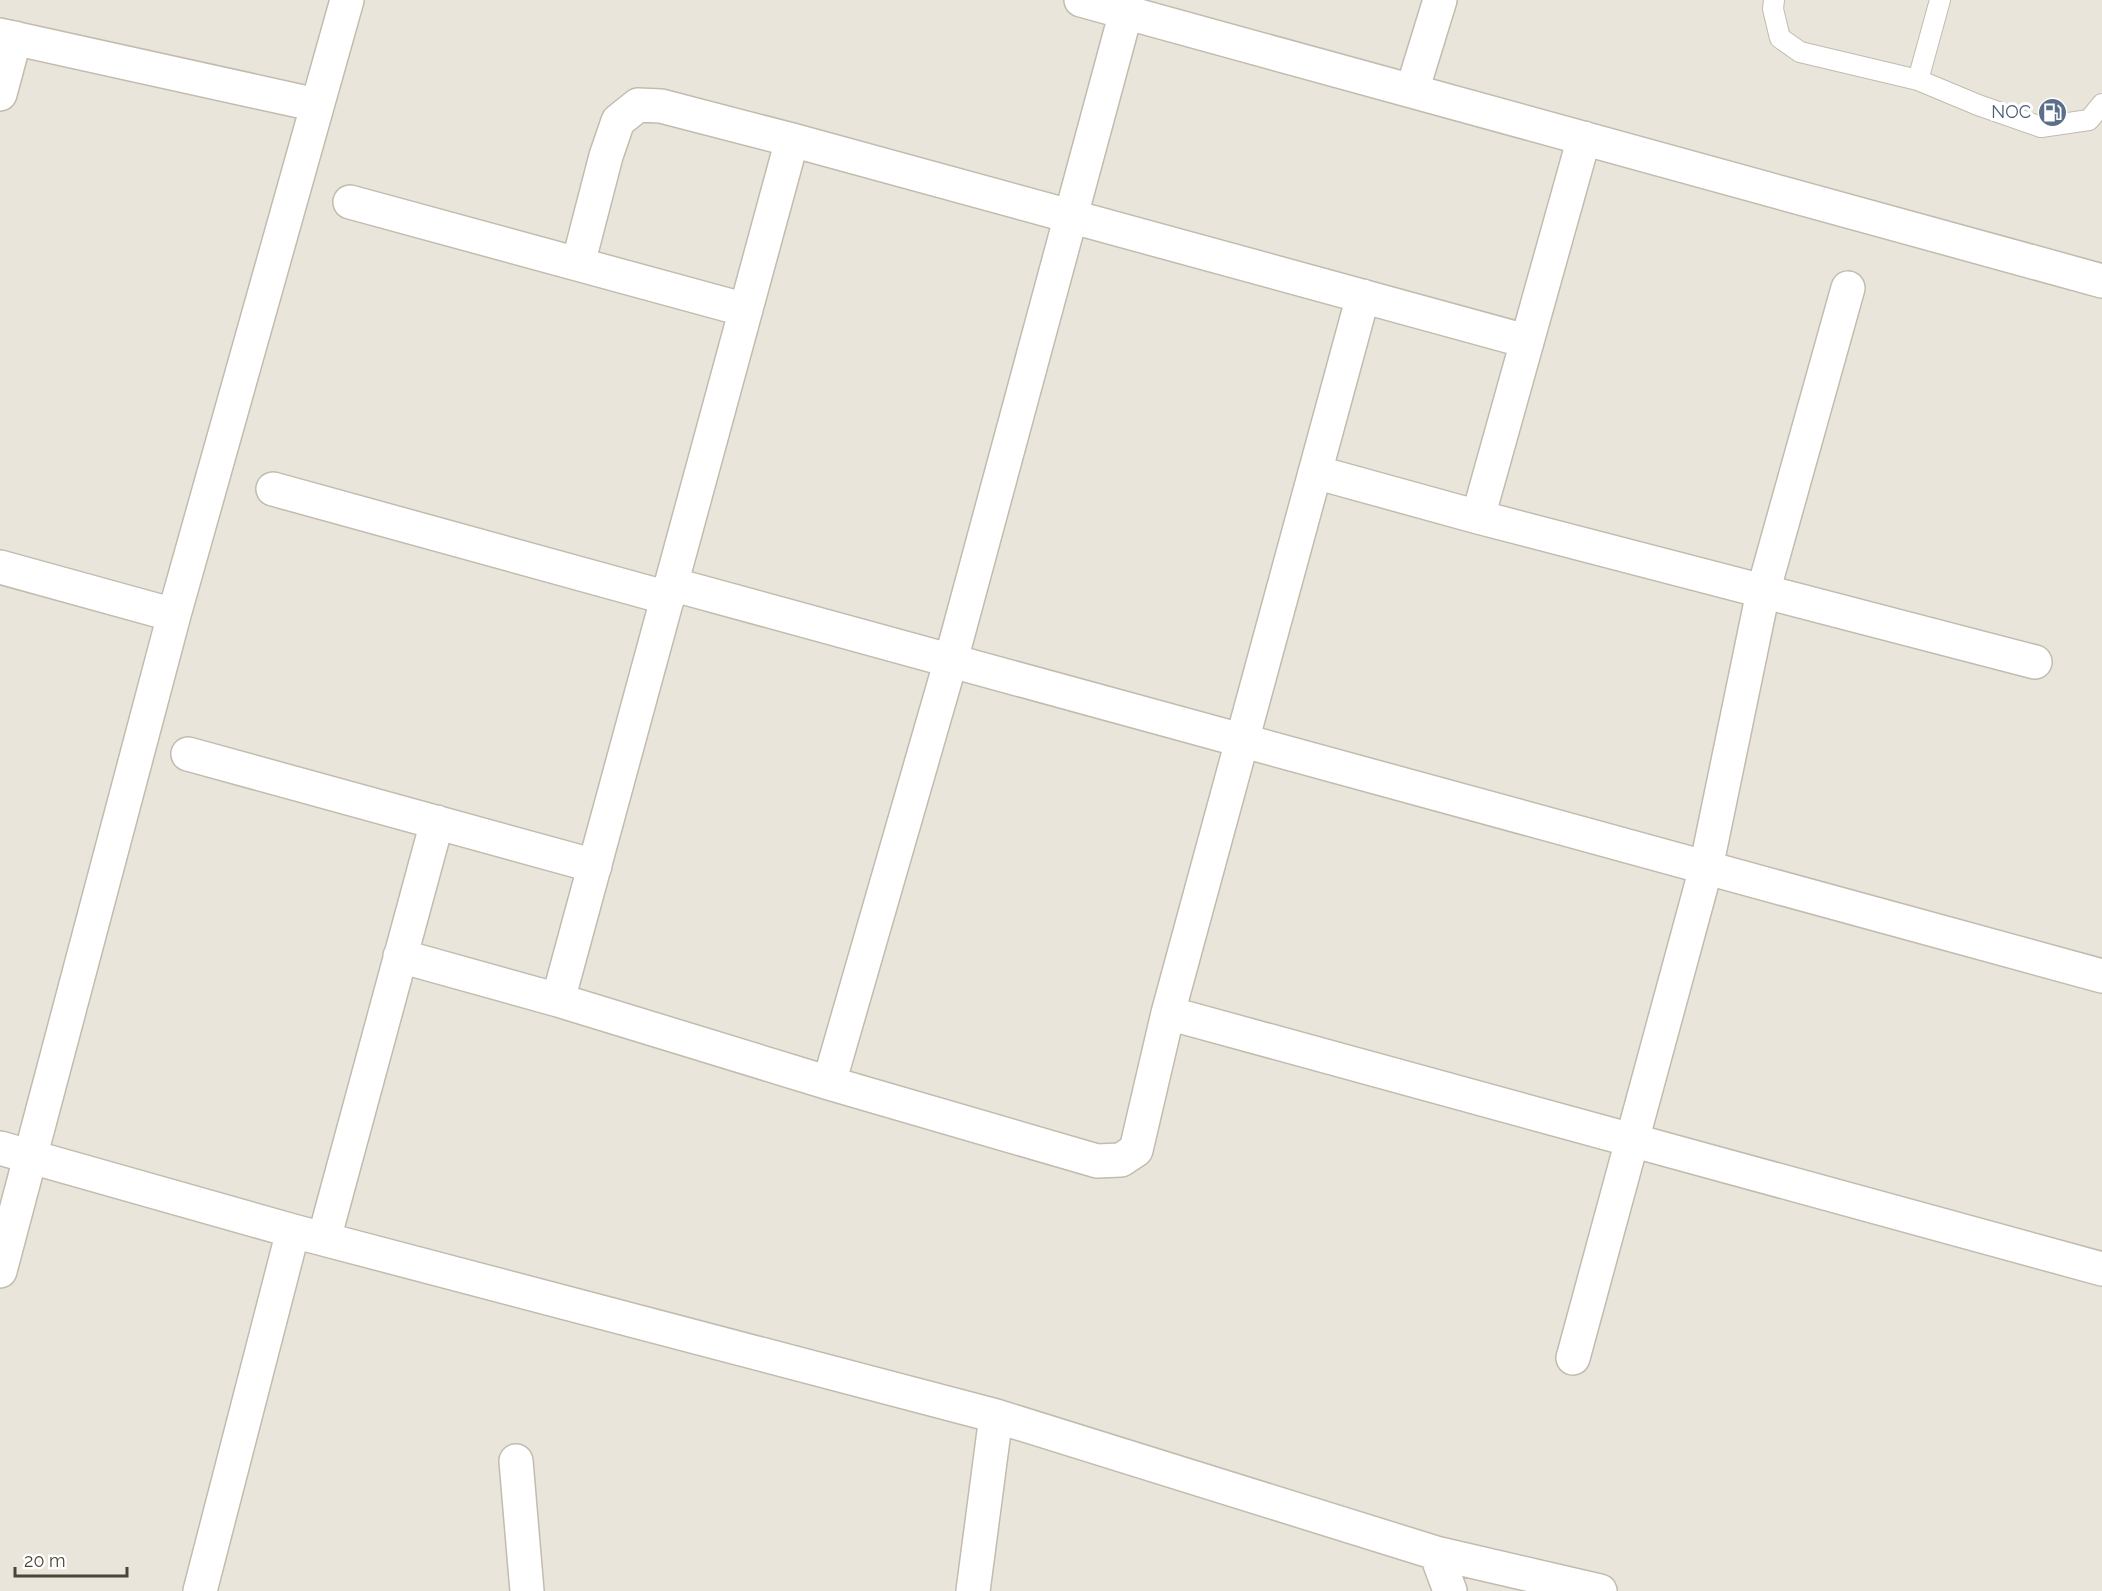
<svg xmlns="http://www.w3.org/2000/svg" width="2102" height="1591" viewBox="0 0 2102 1591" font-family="Raleway,sans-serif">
	<rect width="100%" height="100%" fill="#f6f3ec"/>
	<path fill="#eae5da" d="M0,0H2102V1591H0Z"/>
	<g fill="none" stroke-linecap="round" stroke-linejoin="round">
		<defs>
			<path id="service" d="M1774,0L1773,9L1780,38L1800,52L1918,80
				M1940,0L1918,80L1978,105L2041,127L2089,120L2102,104"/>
			<path id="minor" d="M1081,0L2102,281
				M0,35L317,105
				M1412,91L1440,0
				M0,94L15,38
				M350,202L746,310
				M578,264L606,156L618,121L638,105L661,106L792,140L1526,341
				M1315,472L1478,517L2035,662
				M273,489L668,598
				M1478,517L1584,138
				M0,567L174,615
				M671,584L2102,976
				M188,754L595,866
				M400,956L558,1000L829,1083L1097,1161L1121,1160L1136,1150L1168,1013L1363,296
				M558,1000L792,140
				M1168,1013L2102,1269
				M829,1083L951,660L1126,12
				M0,1148L293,1231L996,1416L1436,1553L1600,1591
				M324,1239L437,822
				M0,1271L174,615L347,0
				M1573,1358L1706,868L1763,592L1848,288
				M516,1461L527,1591
				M1436,1553L1450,1591
				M200,1591L293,1231
				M973,1591L996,1416"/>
		</defs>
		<use href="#service" stroke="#c2bbae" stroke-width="22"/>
		<use href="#minor" stroke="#c2bbae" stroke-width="36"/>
		<use href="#service" stroke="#fff" stroke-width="20"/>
		<use href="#minor" stroke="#fff" stroke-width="33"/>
	</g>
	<defs>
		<symbol id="fuel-disc" viewBox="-11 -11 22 22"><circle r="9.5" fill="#5c6f8a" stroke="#fff"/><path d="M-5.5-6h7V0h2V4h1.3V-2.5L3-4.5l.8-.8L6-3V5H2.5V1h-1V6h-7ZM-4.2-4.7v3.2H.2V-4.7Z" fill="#fff"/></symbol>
	</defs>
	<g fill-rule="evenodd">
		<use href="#fuel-disc" x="2036" y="96" width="33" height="33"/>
	</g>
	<g text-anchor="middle" stroke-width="6" stroke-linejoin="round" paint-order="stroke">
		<g font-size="18" fill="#4e5e75" stroke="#fff" text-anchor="end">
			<text x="2031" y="118">NOC</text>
		</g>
	</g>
	<path d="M15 1567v9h112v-9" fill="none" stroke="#4b4439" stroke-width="3"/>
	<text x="24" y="1567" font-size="18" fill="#4b4439" stroke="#ffffff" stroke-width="4.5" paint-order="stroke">20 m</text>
</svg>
